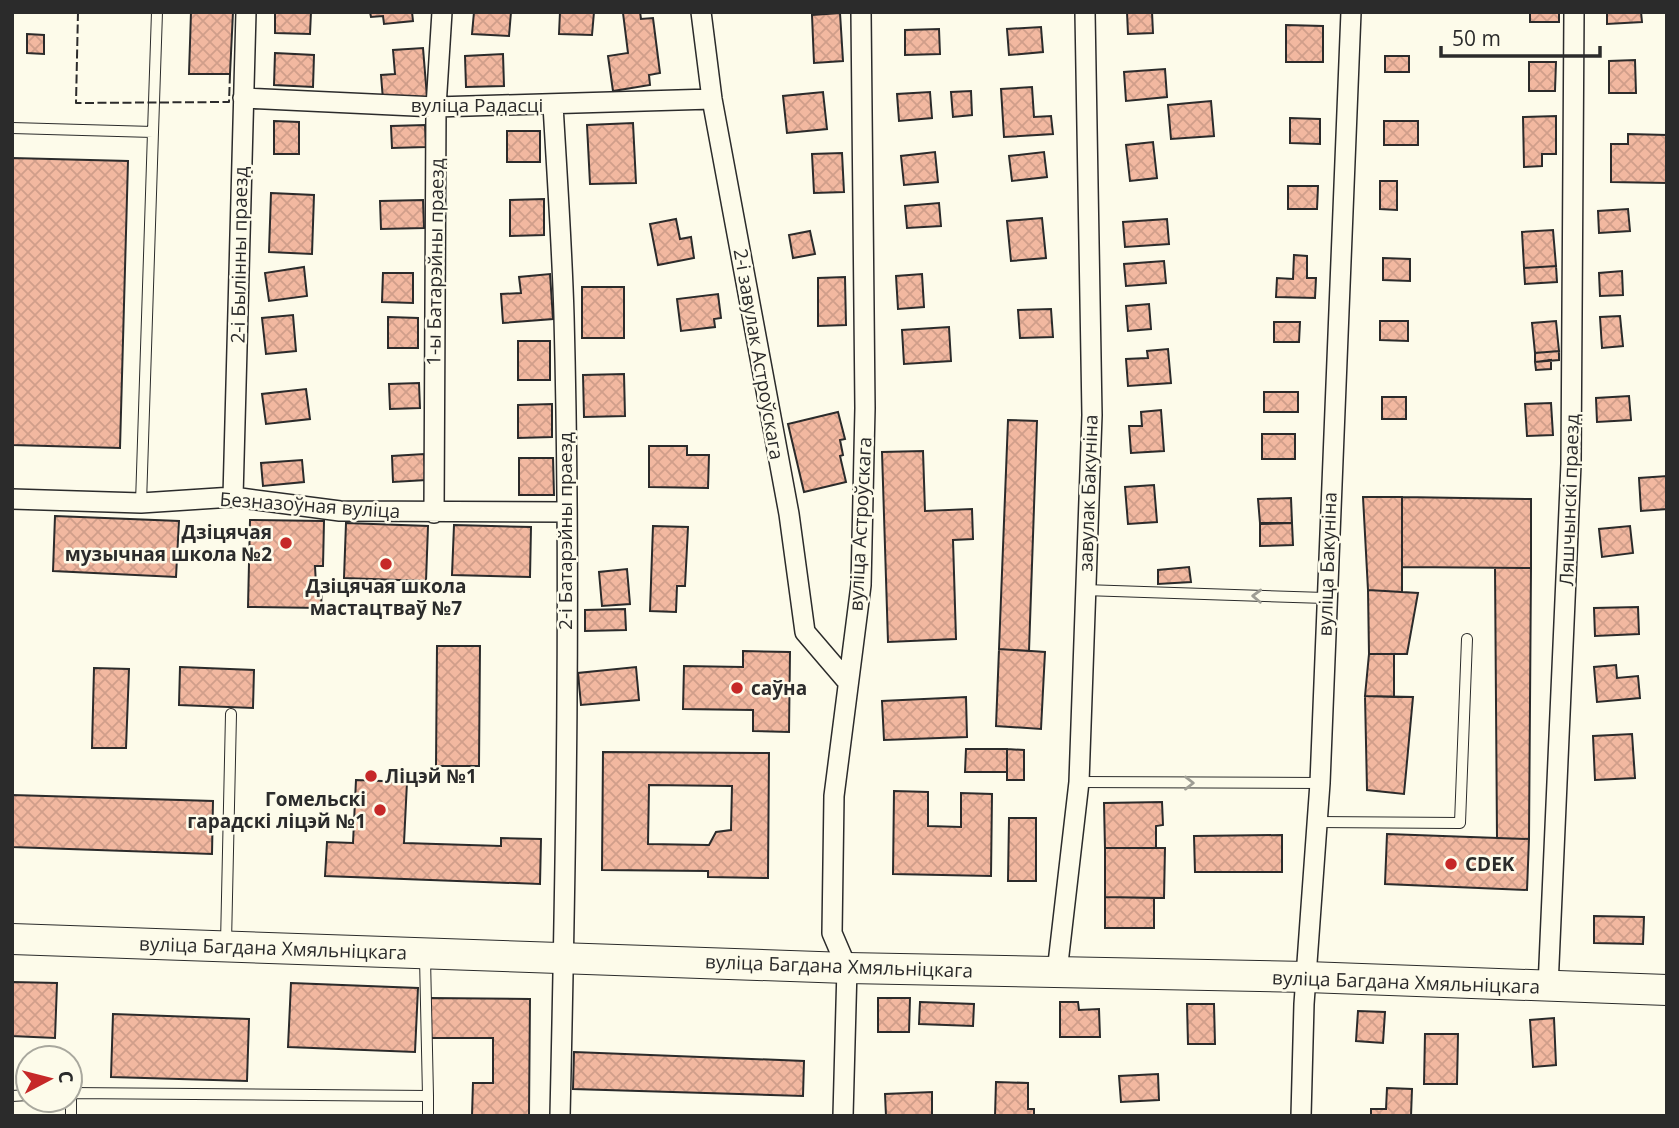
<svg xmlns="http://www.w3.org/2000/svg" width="1679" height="1128" viewBox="0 0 1679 1128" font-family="'Open Sans',sans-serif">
	<defs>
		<pattern id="building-cross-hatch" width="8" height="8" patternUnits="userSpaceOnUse" patternTransform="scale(1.75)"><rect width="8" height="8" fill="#f2b8a0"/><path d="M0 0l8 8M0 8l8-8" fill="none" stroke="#d09e8a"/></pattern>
	</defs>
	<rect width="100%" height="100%" fill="#fdfbea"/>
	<path fill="url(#building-cross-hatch)" stroke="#2b2b2b" stroke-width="2" fill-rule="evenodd" d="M191,12H233L230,74H189Z
		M275,12H311L310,34L275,33Z
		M370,12H412L413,21L384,24L383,16L371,17Z
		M474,12H511L509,36L472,34Z
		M560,12H594L592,35L559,34Z
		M640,12L641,19L653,18L660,73L649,75L650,85L613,91L608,56L628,53L623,13Z
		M1127,12H1152L1153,33L1128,34Z
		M1530,12H1559V22H1530Z
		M1607,12H1641L1642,22L1607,24Z
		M840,13L843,61L814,63L812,15Z
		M1286,25L1323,26V62H1286Z
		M1041,27L1043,52L1009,55L1007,29Z
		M939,29L940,54L905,55V30Z
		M27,34L44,35V54L27,53Z
		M423,48L427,97L383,100L381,75L395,74L393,50Z
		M275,53L314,55L313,87L274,85Z
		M503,54L504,86L466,87L465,56Z
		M1385,56H1409V72H1385Z
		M1635,60L1636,93H1609V61Z
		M1529,62H1556L1555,91H1529Z
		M1165,69L1167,97L1126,101L1124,72Z
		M1032,87L1034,117L1051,116L1053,134L1004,137L1001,89Z
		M971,91L972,115L953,117L951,92Z
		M823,92L827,129L787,133L783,96Z
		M930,92L932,118L899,121L897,94Z
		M1211,101L1214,136L1171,139L1168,105Z
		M1556,116V154H1542V166L1524,167L1523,117Z
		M1290,118L1320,119V144L1290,143Z
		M274,121L299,122V154H274Z
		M1384,121H1418V145H1384Z
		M633,123L636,183L590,184L587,125Z
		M425,125L426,147L392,148L391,126Z
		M507,131H540V162H507Z
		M1628,134L1667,135V183L1611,182V144H1628Z
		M1153,142L1157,178L1130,181L1126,145Z
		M935,152L938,182L904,185L901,156Z
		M1044,152L1047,177L1012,181L1009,156Z
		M842,153L844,192L814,193L812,154Z
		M12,158L128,161L120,448L12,445Z
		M1380,181H1397V210L1380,209Z
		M1288,186H1318L1317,209H1288Z
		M271,193L314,195L312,254L269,252Z
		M544,199V235L510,236V200Z
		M423,200L424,228L381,229L380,201Z
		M939,203L941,226L907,228L905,206Z
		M1628,209L1630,231L1599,233L1598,211Z
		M1042,218L1046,258L1011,261L1007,221Z
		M676,219L680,239L691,237L694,258L658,265L650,224Z
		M1167,219L1169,244L1125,247L1123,222Z
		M1553,230L1556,266L1524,268L1522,232Z
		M810,231L815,254L793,258L789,235Z
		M1294,255L1307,256V278H1316L1315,298L1276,297L1277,278L1293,279Z
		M1383,258L1410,259V281L1383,280Z
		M1164,261L1166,283L1126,286L1124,264Z
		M1556,266L1557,282L1525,284L1524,268Z
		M304,267L307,296L269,301L265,273Z
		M1622,271L1623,295L1600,296L1599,273Z
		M383,273H413V303L382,302Z
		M550,274L553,319L503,323L501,294L521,293L519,277Z
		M922,274L924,307L898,309L896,276Z
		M845,277L846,325L818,326V278Z
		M582,287H624V338H582Z
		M718,294L721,318L714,319L715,327L681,331L677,299Z
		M1149,304L1151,329L1128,331L1126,306Z
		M1051,309L1053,337L1020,338L1018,310Z
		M293,315L296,351L266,354L262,318Z
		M1620,316L1623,346L1602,348L1600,317Z
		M388,317L418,318V348H388Z
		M1380,321H1408V341L1380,340Z
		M1556,321L1559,351L1535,353L1532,323Z
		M1274,322H1300L1299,342H1274Z
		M949,327L951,361L904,364L902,330Z
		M518,341H550V380H518Z
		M1168,349L1171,383L1128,386L1126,359L1148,358L1147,351Z
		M1559,351V360L1535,362V353Z
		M1551,360V369L1536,370L1535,362Z
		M624,374L625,416L584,417L583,375Z
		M419,383L420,408L390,409L389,384Z
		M306,389L310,419L266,424L262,394Z
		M1264,392H1298V412H1264Z
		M1629,396L1631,420L1597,422L1596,398Z
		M1382,397H1406V419H1382Z
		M1551,403L1553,435L1527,436L1525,404Z
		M552,404V437L518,438V405Z
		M1161,410L1164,451L1131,453L1129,426H1142L1141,412Z
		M838,412L845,439L840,440L843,455L840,456L846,482L804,492L788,424Z
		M1008,420L1037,421L1029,651L999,649Z
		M1262,434H1295V459H1262Z
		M649,446H687V455H709L708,488L649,487Z
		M923,451L925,511L972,509L973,539L953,540L956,639L888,642L882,452Z
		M424,454L426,480L393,482L392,456Z
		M519,458H553L554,495H519Z
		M302,460L304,482L263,486L261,463Z
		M1667,476V509L1641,511L1639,478Z
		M1154,485L1157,522L1128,524L1125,487Z
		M1363,497H1402V592L1368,590Z
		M1402,497L1531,499V568L1402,567Z
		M1291,498L1292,523H1260L1258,499Z
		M55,516L179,521L176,577L53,571Z
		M250,520L324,521L323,566H315L316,585L322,586L321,608L248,607Z
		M346,523L428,526L426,581L344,578Z
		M1292,523L1293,545L1260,546V524Z
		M454,525L531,527L530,577L452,575Z
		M653,526L688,527L685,586H677L676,612L650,611Z
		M1630,526L1633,553L1602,557L1599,529Z
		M1189,567L1191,582L1158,584V570Z
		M1495,568H1531L1529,839L1497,838Z
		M627,569L630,604L602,606L599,572Z
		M1368,590L1418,593L1407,654H1369Z
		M1638,607L1639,634L1595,636L1594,608Z
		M625,609L626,630L585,631V610Z
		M437,646H480L479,766H436Z
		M999,649L1045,652L1041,729L996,726Z
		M743,651L790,652L789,732L753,731V710L683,709L684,666L743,667Z
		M1369,654H1394V697L1365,696Z
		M1616,665L1617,678L1638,676L1640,698L1597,702L1594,667Z
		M180,667L254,670L253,708L179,705Z
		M636,667L639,700L581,705L578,673Z
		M94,668L129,669L126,748H92Z
		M1365,696L1413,697L1404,794L1367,790Z
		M966,697L967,737L884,740L882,701Z
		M1632,734L1635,778L1595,780L1593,736Z
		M966,749H1007V772H965Z
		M1007,749L1024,750V780H1007Z
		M603,752L769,753L768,878L708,877V871L602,870ZM649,785L732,786L731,830L716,832L709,845L648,844Z
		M356,780L407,782L404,843L501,846V838L541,839L540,884L325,876L327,842L353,843Z
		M894,791L928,792V826L961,827V793L992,794L991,876L893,874Z
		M12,795L213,801L212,854L12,847Z
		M1162,802L1163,825L1156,826V848H1105L1104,803Z
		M1009,818H1036V881H1008Z
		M1387,834L1529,839L1527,890L1385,884Z
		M1282,835V872H1195L1194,836Z
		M1105,848H1165L1164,898L1105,897Z
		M1105,897L1154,898V928H1105Z
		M1594,916L1644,917L1643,944L1594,943Z
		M12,982L57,983L55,1038L12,1036Z
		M291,983L418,988L415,1052L288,1047Z
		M430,998L530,999L529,1116H472L473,1083H493V1038H430Z
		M878,998H910L909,1032H878Z
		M920,1002L974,1004L973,1026L919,1024Z
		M1060,1002H1078L1079,1010L1099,1009L1100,1037H1060Z
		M1187,1004H1214L1215,1044H1188Z
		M1358,1011L1385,1012L1383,1043L1356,1041Z
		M113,1014L249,1019L247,1081L111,1077Z
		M1554,1018L1556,1065L1533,1067L1530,1020Z
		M1425,1034H1458L1457,1084H1424Z
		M574,1052L804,1061L803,1096L573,1089Z
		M1158,1074L1159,1100L1121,1102L1119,1076Z
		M996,1082L1028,1083V1109H1034V1116H995Z
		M1387,1088L1412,1089L1411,1116H1371V1109H1386Z
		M932,1092V1116H886L885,1094Z"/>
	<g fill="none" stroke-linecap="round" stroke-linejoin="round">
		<defs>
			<path id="service" d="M12,128L153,132L141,503
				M153,132L157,12
				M1084,590L1325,598
				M1079,782L1320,783
				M1317,822L1460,823L1467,639
				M226,943L231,714
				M70,1093L428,1096L425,958
				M12,1096L28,1095
				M428,1096V1116
				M71,1116V1093"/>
			<path id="minor" d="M701,12L712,99L789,514L805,632L847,681
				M243,98L436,107L712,99
				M553,105C557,175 562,246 564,316C571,582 566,850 560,1116
				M233,497L246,12
				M12,499L141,503L233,497L340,511L566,512
				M434,513L436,107L442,12
				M1057,972L1079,782L1092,415L1085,12
				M1548,987L1571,464L1574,12
				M843,1116L847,968L832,933L834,796L861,585L865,408L861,12
				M1301,1116L1304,1004L1320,783L1351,12"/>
			<path id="primary" d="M12,939L847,968L1307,977L1667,990"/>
		</defs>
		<use href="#service" stroke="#2b2b2b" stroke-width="12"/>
		<use href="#minor" stroke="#2b2b2b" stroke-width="22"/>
		<use href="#primary" stroke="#2b2b2b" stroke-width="32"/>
		<use href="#service" stroke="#fdfbea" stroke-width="10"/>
		<use href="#minor" stroke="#fdfbea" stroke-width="19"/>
		<use href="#primary" stroke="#fdfbea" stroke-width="30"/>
		<path stroke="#2b2b2b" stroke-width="2" stroke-dasharray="9 3.5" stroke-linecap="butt" d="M78,12L76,103L229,102L230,74"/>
	</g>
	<defs><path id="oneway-chevron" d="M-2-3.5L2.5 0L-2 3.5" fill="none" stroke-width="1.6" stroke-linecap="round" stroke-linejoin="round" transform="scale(1.75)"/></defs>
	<g stroke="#9e9d94">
		<use href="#oneway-chevron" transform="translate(1257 596) rotate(-178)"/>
		<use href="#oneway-chevron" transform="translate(1189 783)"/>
	</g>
	<g fill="#c62828" stroke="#fdfbea" stroke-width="2.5">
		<circle cx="286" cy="543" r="7"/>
		<circle cx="386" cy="564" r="7"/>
		<circle cx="737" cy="688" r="7"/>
		<circle cx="371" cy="776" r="7"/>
		<circle cx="380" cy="810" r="7"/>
		<circle cx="1451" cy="864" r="7"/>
	</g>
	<g text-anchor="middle" stroke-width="5" stroke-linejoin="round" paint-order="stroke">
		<g font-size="19" fill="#2b2b2b" stroke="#fdfbea">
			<text x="477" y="112">вуліца Радасці</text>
			<text transform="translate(239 255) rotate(-89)" y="7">2-і Былінны праезд</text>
			<text transform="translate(435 262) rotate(-89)" y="7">1-ы Батарэйны праезд</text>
			<text transform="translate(759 354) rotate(80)" y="7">2-і завулак Астроўскага</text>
			<text transform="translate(1088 493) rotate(-88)" y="7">завулак Бакуніна</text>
			<text transform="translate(1569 500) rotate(-88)" y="7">Ляшчынскі праезд</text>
			<text transform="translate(310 505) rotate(4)" y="7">Безназоўная вуліца</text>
			<text transform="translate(860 524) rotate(-87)" y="7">вуліца Астроўскага</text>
			<text transform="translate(565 531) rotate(-90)" y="7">2-і Батарэйны праезд</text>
			<text transform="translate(1327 564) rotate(-88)" y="7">вуліца Бакуніна</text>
			<text transform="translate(273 948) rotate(2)" y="7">вуліца Багдана Хмяльніцкага</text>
			<text transform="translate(839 966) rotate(2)" y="7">вуліца Багдана Хмяльніцкага</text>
			<text transform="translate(1406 982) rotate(2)" y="7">вуліца Багдана Хмяльніцкага</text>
		</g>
		<g font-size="19" font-weight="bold" fill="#2b2b2b" stroke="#fdfbea" text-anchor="start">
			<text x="272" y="539" text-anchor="end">Дзіцячая<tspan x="272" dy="22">музычная школа №2</tspan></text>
			<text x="386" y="593" text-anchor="middle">Дзіцячая школа<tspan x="386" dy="22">мастацтваў №7</tspan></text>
			<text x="751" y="695">саўна</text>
			<text x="385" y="783">Ліцэй №1</text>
			<text x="366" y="806" text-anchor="end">Гомельскі<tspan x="366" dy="22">гарадскі ліцэй №1</tspan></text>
			<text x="1465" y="871">CDEK</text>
		</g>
	</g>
	<rect width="1679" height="1128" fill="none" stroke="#2b2b2b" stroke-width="28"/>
	<g transform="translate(49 1079) rotate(83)"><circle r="33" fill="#fdfbea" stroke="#a9a89e" stroke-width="2"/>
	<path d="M0-5L12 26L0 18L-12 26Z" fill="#c62828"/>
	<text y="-10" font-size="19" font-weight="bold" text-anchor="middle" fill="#2b2b2b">С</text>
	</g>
	<path d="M1441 46v10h159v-10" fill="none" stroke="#2b2b2b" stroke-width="3.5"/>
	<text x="1452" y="46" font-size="21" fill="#2b2b2b" stroke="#fdfbea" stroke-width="5" paint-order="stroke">50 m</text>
</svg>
